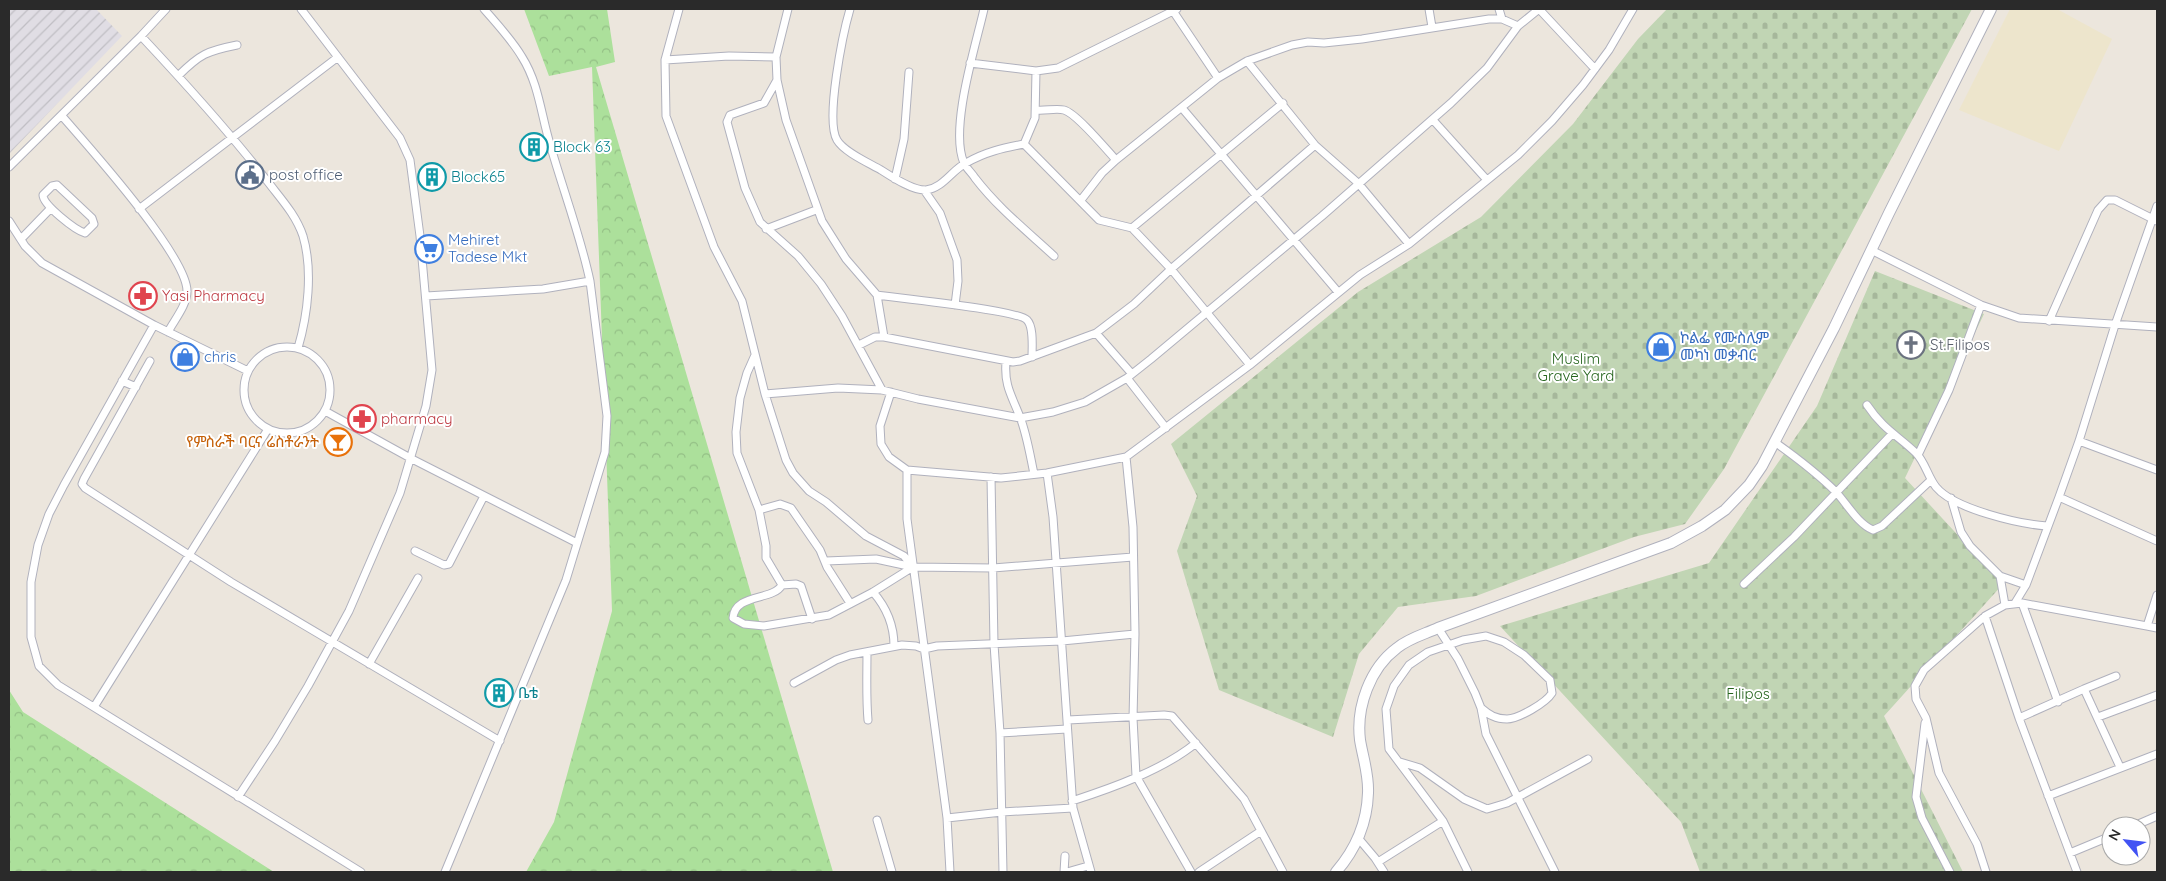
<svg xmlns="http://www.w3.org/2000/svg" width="2166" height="881" viewBox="0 0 2166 881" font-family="Quicksand,'Noto Sans Ethiopic',sans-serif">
	<defs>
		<pattern id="industrial-furrows" width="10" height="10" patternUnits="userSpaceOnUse" patternTransform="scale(1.25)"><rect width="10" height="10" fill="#e0dde4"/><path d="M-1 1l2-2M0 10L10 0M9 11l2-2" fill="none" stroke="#c0bec4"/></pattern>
		<pattern id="forest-crowns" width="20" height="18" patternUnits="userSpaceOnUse" patternTransform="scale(1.25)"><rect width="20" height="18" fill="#ace09b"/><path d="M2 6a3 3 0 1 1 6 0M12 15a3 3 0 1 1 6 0" fill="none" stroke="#94c086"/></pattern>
		<pattern id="cemetery-stones" width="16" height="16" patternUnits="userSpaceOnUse" patternTransform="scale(1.25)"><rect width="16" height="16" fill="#c1d5b4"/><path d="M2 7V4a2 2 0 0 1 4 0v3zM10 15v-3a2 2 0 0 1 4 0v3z" fill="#a6b79b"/></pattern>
	</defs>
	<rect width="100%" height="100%" fill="#ece6dd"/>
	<path fill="url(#industrial-furrows)" d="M9,9H96L122,36L9,154Z"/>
	<path fill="#ede5cc" d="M2010,9H2057L2112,39L2059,151L1959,110Z"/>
	<path fill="url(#forest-crowns)" d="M524,9H607L615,62L596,67L833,872H526L554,822L612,611L592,67L549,76Z
		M9,690L23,712L274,872H9Z"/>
	<path fill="url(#cemetery-stones)" d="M1667,9H1972L1724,469L1685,524L1634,537L1476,596L1398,607L1359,654L1333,737L1219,690L1177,551L1197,496L1171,444L1358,292L1481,217L1573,124L1638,39Z
		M1875,271L1984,314L1905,478L2003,584L1884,716L1963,872H1700L1681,822L1500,626L1709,563L1817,406Z"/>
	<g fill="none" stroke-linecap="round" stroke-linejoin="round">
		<defs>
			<path id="street" d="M679,9L665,60L666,116L714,247L742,301L765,394L786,460L793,473L809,491L826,502L866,536L904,556L913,567
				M788,9L776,57L777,80L786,120L822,221L846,259L877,295L884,337
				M850,9C843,33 825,120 837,140C844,152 869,163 881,170C892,177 913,191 926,190C943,188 952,170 966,163C985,152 1003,148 1024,144
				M984,9C976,45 949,129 964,163C966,168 972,173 975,178C998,208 1027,231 1054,256
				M1429,9L1432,27
				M1499,9L1502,19
				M1539,9L1595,69
				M1173,11L1218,78
				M141,36C185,83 228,130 268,182C281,199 296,215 303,236C313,270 308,314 298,348
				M665,60L729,56L776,57
				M1247,61L1315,145L1358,183L1409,244
				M970,63L1036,71L1058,68L1177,9
				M178,76C200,54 207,51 237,45
				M777,80L764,103L730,115L727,122L745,188L760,222L798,256L821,284L842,316L882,390
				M1182,108L1338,292
				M1036,110C1045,111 1056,108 1064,110C1076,113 1106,149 1116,160
				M62,116C88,146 187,256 187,291C187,305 175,319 168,332
				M1433,120L1487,180
				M1024,144L1099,220L1132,228L1171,269L1250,365
				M1024,144L1035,118L1036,71
				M9,167L141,36L166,9
				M895,179L904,139L909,72
				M57,185L92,218L94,224L85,233C75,230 43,205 43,195L52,186Z
				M924,190L940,213L957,260L958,281L955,305
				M1081,200L1102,173L1116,160L1218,78L1247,61L1292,45L1308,42L1324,43L1362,39L1489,19H1502L1518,26
				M139,209L338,57
				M9,221L25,246L42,263L154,325L248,371
				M1132,228L1283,103
				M766,229L816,210
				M21,239L51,208
				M1871,250L1981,305L2019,318L2157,327
				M877,295C898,298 1018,310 1027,320C1034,327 1032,347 1032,357
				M426,296L543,289L590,281
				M2049,321L2098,210L2107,200H2115L2157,221
				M154,325L64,485L49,514L38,545L31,582V637L39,666L58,685L361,872
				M1096,333L1132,374
				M859,345L875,337H884L1013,362L1020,361L1096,333L1134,304L1171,269L1315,145
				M244 390a43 43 0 1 1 86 0a43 43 0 1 1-86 0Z
				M755,355L747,373L740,398L736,432L737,453L759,510L766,546V558L782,585
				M150,361L84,479L82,484L85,488L231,582L500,741
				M1006,362C1004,386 1012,396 1020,417C1027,435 1030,455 1034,474
				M1127,378L1166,428
				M122,381L136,387
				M891,392L880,426L881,444L889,457L907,470L1001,478L1047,473L1126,457L1250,365L1360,275L1409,244L1518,155L1552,121L1583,85L1609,50L1633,9
				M765,394L838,388L882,390L918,399L1020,418L1053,412L1085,402L1127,378L1151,359L1322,216L1451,103L1487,68L1518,26L1539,9
				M1867,405C1883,429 1897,435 1916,453C1925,462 1928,477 1936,487C1954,509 2019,524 2047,526
				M325,411L412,459L577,543
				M2079,441L2157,470
				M1776,443C1797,458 1818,474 1836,492C1847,504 1858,524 1873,530L1882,526L1931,480
				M1918,455L1949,390L1981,305
				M1126,457L1133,527L1135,634L1133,718L1136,776L1191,872
				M907,470V519L947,818L950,872
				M1047,473L1053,517L1073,808L1091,872
				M991,477L994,644L1000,733L1003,872
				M2059,497L2157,541
				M1951,498L1961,532L1970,546L2000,576L2026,585
				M759,510L780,504L791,508L820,550L827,567L850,603
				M415,551L444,565L449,564L484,496
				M826,561L876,559L913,567L993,568L1133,557
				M2000,576L2005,605
				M1744,584L1794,537L1892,434
				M873,592C887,608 894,625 894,646
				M2015,603L2026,585L2059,497L2079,441L2115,325L2157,206
				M2022,603L2058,702
				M1985,616L2019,718L2077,872
				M812,619L801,586L796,584L782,585C773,601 735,593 733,618L744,624L764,626L829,615L873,592L913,567
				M2147,626L2157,628
				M1438,628L1458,659L1475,693L1481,708L1486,734L1555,872
				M867,652C867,674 866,697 868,720
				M369,664L418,578
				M794,683L836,660L850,655L902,645L916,646L924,649L937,646L1062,641L1135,634
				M2084,689L2116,676
				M94,707L268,429
				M2098,717L2157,695
				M2019,718L2084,689L2120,767
				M1068,720L1164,715L1172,716L1244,799L1283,872
				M1925,723L1916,797L1922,818L1950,872
				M1000,733L1067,729
				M1400,762L1420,768L1464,799L1487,809L1507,803L1588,759
				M2048,796L2157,754
				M238,797L275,741L308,686L349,611L400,493L426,406L432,370L420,236L410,160L400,138L301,9
				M1072,801C1112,788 1163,770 1196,743
				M947,818L1002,812L1073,808
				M877,820L892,872
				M2134,826L2157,816
				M1359,839L1375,858L1384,872
				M2070,853L2111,836
				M1378,862L1443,821
				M445,872L566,580L605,452L607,416L590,281C580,234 563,190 550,144C541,115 539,84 522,57C512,40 497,24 484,9
				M1064,872L1065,856
				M1067,872L1088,866
				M1199,872L1261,831
				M1468,872L1443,821L1389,749L1386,709L1394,686L1409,665L1428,652L1463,640L1486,636L1504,642L1524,655L1550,680L1552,693C1546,703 1518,719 1507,719C1496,719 1489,715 1481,708
				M1986,872L1977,844L1939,773L1926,718L1916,699L1915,686L1924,670L1985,616L2005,605L2022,603L2147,626L2157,595"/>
			<path id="secondary" d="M1336,872C1356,849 1367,824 1368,793C1369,775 1363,758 1360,740C1356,707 1370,668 1397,648C1409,638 1425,634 1438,628L1671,543L1702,526L1725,510L1749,485L1762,466L1834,328L1889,213L1991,9"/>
		</defs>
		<use href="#street" stroke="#b0b1bd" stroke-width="9"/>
		<use href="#secondary" stroke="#b0b1bd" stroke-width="12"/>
		<use href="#street" stroke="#fff" stroke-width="7"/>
		<use href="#secondary" stroke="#fff" stroke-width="10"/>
	</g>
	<defs>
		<symbol id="building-ring" viewBox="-11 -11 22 22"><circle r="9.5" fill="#fff" stroke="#0f9aa8" stroke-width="1.5"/><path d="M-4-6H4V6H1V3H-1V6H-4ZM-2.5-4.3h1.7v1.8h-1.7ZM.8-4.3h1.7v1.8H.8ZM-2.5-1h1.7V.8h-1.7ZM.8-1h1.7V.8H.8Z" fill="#0f9aa8"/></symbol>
		<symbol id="civic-ring" viewBox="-11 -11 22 22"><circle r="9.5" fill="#fff" stroke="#5c6f8a" stroke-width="1.5"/><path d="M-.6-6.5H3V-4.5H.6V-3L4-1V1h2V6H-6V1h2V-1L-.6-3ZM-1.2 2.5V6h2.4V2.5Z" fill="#5c6f8a"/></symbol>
		<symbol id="supermarket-ring" viewBox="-11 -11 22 22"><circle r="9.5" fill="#fff" stroke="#3f7fe0" stroke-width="1.5"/><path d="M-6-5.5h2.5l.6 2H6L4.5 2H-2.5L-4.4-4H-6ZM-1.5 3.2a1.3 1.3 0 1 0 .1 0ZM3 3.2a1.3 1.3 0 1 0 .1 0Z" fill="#3f7fe0"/></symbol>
		<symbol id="pharmacy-ring" viewBox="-11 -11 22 22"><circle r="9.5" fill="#fff" stroke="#e0444e" stroke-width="1.5"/><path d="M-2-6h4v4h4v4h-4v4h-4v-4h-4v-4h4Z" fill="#e0444e"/></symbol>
		<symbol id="church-ring" viewBox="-11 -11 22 22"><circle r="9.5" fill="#fff" stroke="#6b7280" stroke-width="1.5"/><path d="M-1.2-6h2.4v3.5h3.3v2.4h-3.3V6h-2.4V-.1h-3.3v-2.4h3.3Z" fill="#6b7280"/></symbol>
		<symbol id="shop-ring" viewBox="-11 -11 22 22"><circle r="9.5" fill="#fff" stroke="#3f7fe0" stroke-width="1.5"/><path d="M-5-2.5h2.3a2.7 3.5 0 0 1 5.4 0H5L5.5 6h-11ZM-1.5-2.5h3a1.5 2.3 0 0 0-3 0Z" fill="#3f7fe0"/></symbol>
		<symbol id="bar-ring" viewBox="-11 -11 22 22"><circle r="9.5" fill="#fff" stroke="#e8710a" stroke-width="1.5"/><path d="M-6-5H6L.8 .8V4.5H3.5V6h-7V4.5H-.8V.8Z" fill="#e8710a"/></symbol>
	</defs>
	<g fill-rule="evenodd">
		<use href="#building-ring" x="518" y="131" width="32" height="32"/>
		<use href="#civic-ring" x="234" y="159" width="32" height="32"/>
		<use href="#building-ring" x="416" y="161" width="32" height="32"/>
		<use href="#supermarket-ring" x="413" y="233" width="32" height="32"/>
		<use href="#pharmacy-ring" x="127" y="280" width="32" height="32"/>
		<use href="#church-ring" x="1895" y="329" width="32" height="32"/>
		<use href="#shop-ring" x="1645" y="331" width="32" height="32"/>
		<use href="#shop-ring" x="169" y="341" width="32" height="32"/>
		<use href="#pharmacy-ring" x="346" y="403" width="32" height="32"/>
		<use href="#bar-ring" x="322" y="426" width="32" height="32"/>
		<use href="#building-ring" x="483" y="677" width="32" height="32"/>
	</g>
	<g text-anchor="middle" stroke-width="4" stroke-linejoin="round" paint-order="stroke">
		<g font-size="15" fill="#0d838f" stroke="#fff" text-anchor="start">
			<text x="553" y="152">Block 63</text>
			<text x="451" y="182">Block65</text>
			<text x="518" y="698">ቤቴ</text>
		</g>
		<g font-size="15" fill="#4e5e75" stroke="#fff" text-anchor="start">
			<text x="269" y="180">post office</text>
		</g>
		<g font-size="15" fill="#366cbe" stroke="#fff" text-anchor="start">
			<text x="448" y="245">Mehiret<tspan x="448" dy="17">Tadese Mkt</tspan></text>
			<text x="1680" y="343">ኮልፌ የሙስሊም<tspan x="1680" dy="17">መካነ መቃብር</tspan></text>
			<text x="204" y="362">chris</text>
		</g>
		<g font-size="15" fill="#be3a42" stroke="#fff" text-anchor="start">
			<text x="162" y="301">Yasi Pharmacy</text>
			<text x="381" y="424">pharmacy</text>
		</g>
		<g font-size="15" fill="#5b616d" stroke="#fff" text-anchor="start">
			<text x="1930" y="350">St.Filipos</text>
		</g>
		<g font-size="15" fill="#25641d" stroke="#fff">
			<text x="1576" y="364">Muslim<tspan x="1576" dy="17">Grave Yard</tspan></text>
			<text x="1748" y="699">Filipos</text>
		</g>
		<g font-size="15" fill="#c56008" stroke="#fff" text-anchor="end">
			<text x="319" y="447">የምስራች ባርና ሬስቶራንት</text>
		</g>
	</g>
	<rect width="2166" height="881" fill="none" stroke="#2a2a2a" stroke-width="20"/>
	<g transform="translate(2126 841) rotate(298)"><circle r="24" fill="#ffffff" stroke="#aaaaaa"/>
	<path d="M0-4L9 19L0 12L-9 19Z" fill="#4253f3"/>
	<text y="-8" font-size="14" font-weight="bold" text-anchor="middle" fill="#2a2a2a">N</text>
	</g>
</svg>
